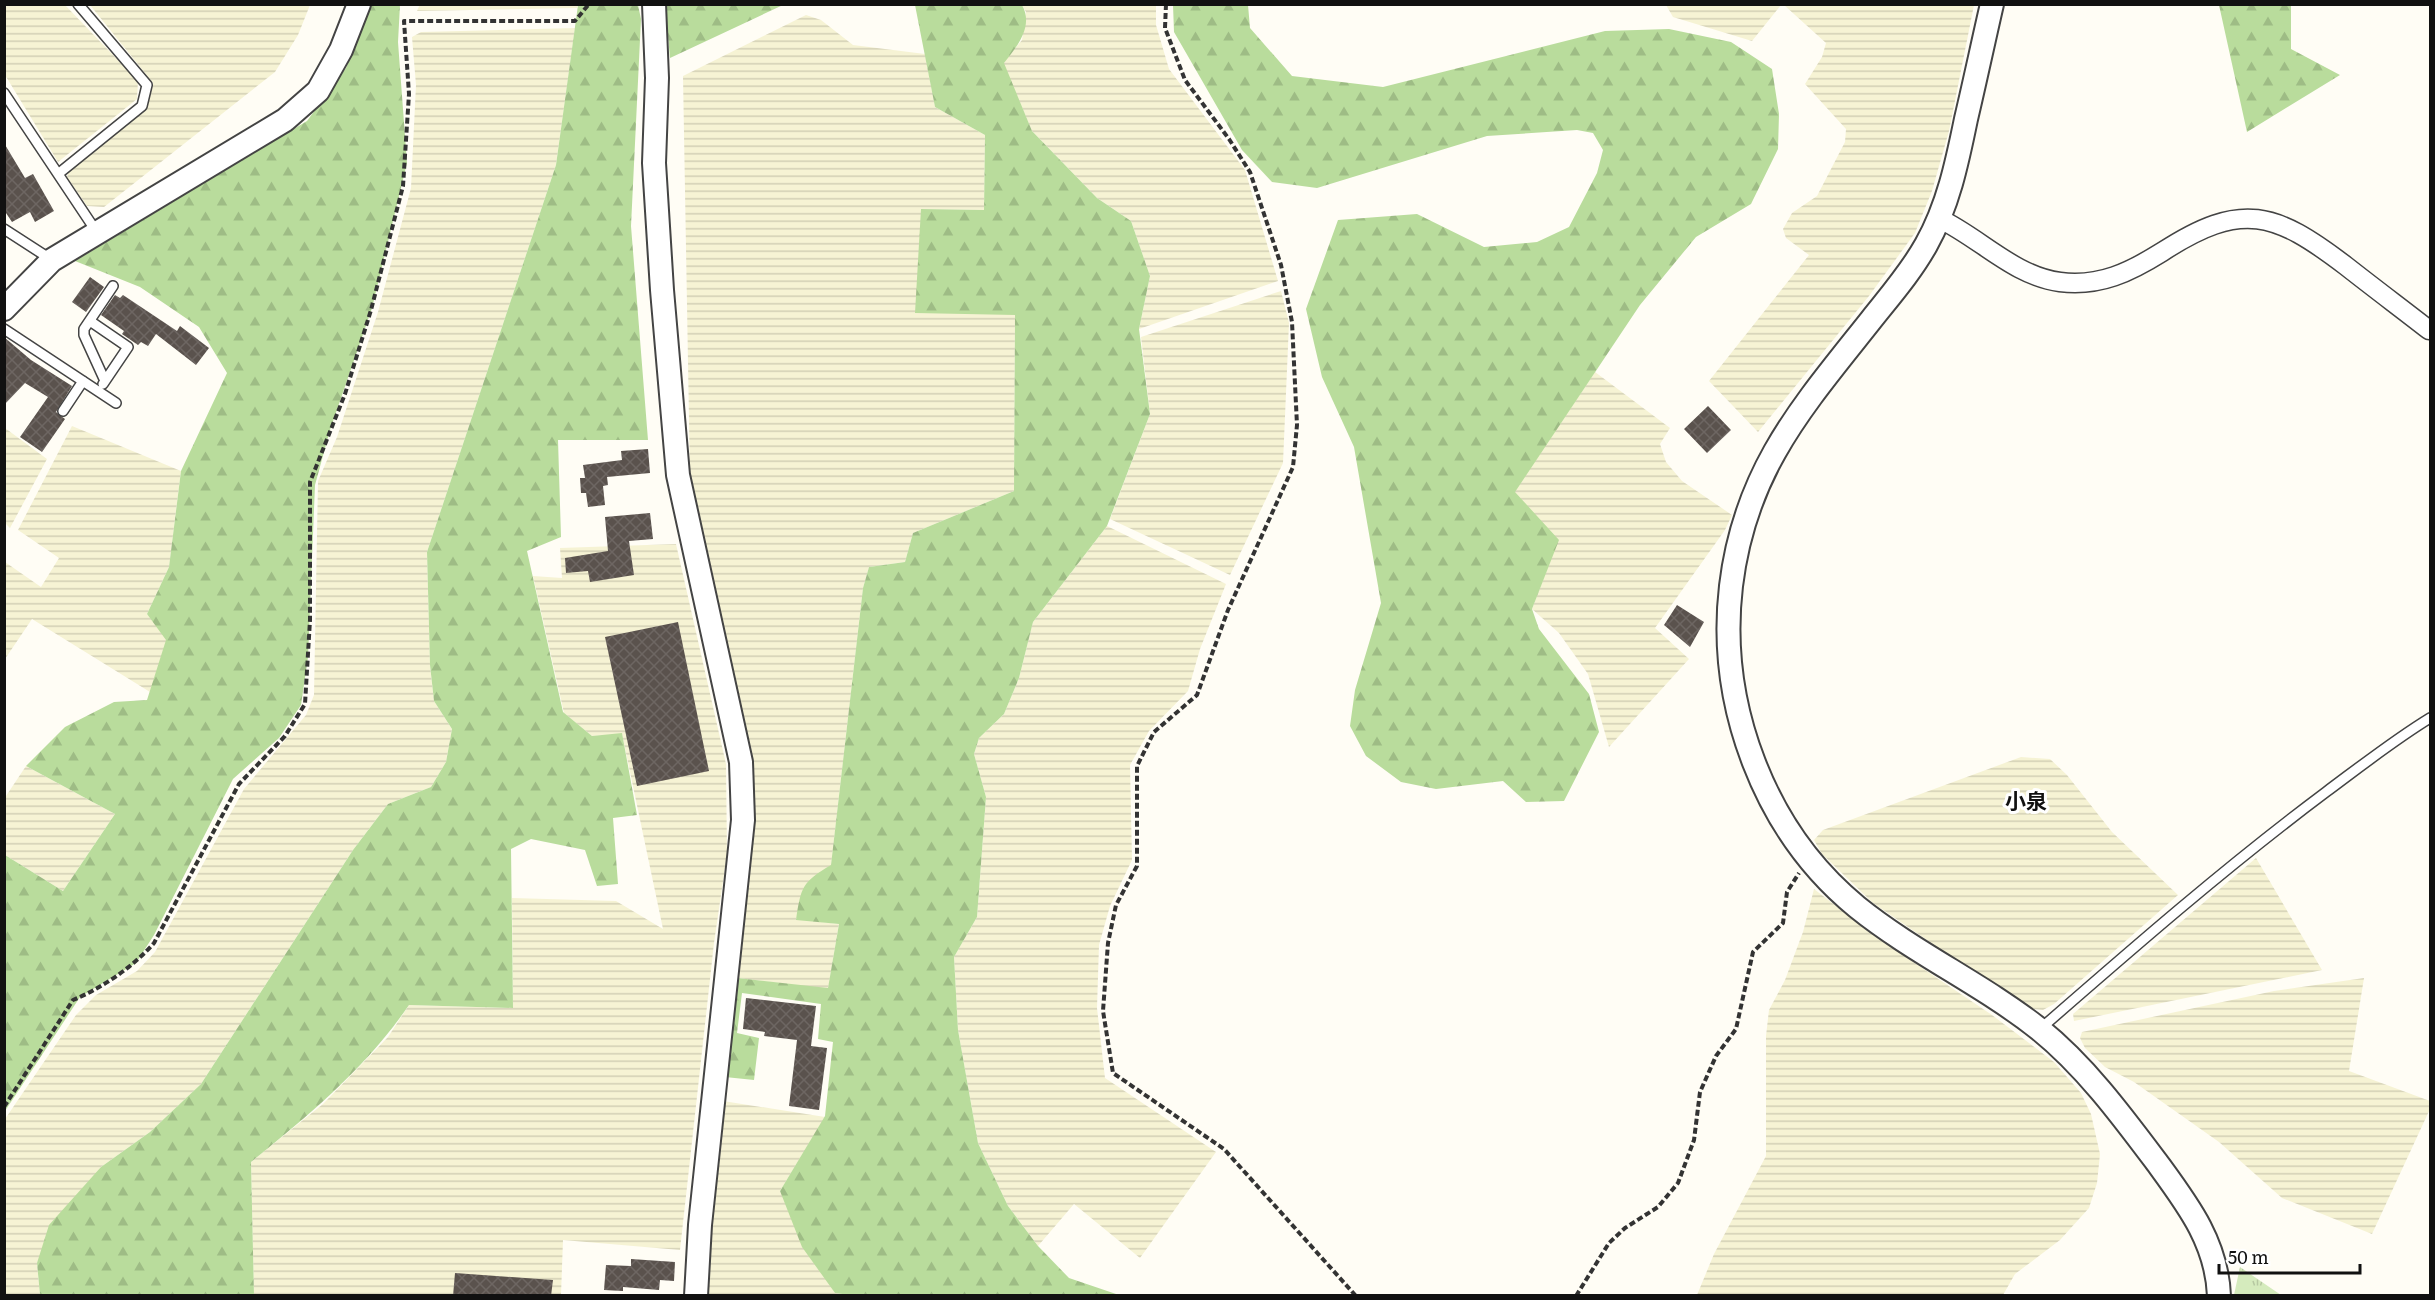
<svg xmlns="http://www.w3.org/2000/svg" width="2435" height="1300" viewBox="0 0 2435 1300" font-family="Literata,'Noto Sans JP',serif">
	<defs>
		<pattern id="farmland-rules" width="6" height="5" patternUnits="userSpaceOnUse" patternTransform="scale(1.5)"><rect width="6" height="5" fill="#f6f3d4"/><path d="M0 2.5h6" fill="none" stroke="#d2cfb5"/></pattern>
		<pattern id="grass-tufts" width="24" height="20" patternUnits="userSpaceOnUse" patternTransform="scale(1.5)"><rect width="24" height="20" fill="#d5ebbd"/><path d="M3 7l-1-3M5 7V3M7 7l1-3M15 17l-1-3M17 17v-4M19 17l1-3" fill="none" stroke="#b6c8a1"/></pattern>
		<pattern id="forest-firs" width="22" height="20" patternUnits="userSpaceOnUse" patternTransform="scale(1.5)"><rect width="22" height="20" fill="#b9dc9c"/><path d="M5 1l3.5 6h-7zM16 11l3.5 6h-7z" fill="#9ebc85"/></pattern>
		<pattern id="building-cross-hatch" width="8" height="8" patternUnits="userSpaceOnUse" patternTransform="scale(1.5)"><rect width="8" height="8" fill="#5a524d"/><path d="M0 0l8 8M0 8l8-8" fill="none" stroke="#6d6662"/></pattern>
	</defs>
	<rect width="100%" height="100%" fill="#fffdf5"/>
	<path fill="url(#farmland-rules)" d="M420,4L578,5L577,8L417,11Z
		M5,5H65L138,81L137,99L58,162L5,75Z
		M90,5H310L298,35L275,72L104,207L87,206L67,177L69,171L147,109L153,83Z
		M1022,5H1156V25L1169,69L1245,170L1278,281L1139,329L1150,276L1131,221L1097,198L1032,131L1003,63L1022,40L1026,12Z
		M1666,5H1781L1752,41L1673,17Z
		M1784,5H1974L1949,131L1932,191L1915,233L1869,296L1758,432L1709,381L1809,255L1786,238L1783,229L1792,213L1817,196L1845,142L1846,129L1805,84L1822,57L1826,43Z
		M806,15L821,20L853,45L925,54L935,107L985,135L984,210L921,209L1015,314L1014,491L913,533L905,562L869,567L863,588L831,866L796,919L839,924L828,989L738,978L752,840L690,477L683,76Z
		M575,28L556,165L427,552L430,665L434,701L452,729L446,762L431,787L388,804L353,850L201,1084L150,1132L101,1167L37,1263L40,1295L5,1296V1119L76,1015L96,995L137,971L155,952L244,789L306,715L314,695L318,481L337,437L378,312L411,188L416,85L412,37L421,32Z
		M1281,291L1289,323L1283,463L1230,575L1110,519L1150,414L1141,337Z
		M1595,372L1670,428L1660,444L1666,462L1682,481L1732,515L1725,530L1655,628L1689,659L1609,747L1588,674L1559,633L1532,609L1558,540L1514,492Z
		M72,426L181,471L169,567L147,614L167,639L150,692L32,619L5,659V562L41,587L59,558L18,530Z
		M5,428L47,459L10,528L5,523Z
		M1107,526L1226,584L1200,649L1188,691L1149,731L1130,765L1132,860L1110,906L1099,945L1097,1008L1105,1078L1216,1152L1140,1258L1074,1204L1038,1246L1008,1206L978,1143L958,1030L954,957L977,917L986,797L974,754L979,738L1004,714L1019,678L1033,622Z
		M676,544L726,764L727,854L714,943L680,1250L563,1240L561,1295H254L251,1162L323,1104L388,1037L409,1005L513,1008L512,898L616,901L663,929L622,734L592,736L564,713L533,576L562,578L560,548Z
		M2021,757L2050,759L2067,775L2112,832L2178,895L2054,1004L2043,1010L2031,1009L2010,997L1873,903L1822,854L1814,840L1823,830Z
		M26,766L115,814L63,891L5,855L4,799Z
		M2256,858L2322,970L2074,1021L2073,1014Z
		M1814,889L1879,939L1992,1015L2054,1062L2081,1093L2091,1114L2100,1154L2097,1183L2089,1208L2060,1240L2015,1274L2003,1295H1697L1714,1254L1766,1156V1036L1769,1010L1785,980L1803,932Z
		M2364,978L2349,1071L2430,1101V1109L2372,1234L2282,1198L2219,1142L2134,1082L2105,1067L2085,1048L2080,1038L2082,1032L2274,991Z
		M723,1101L825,1117L780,1191L835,1293L857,1295L706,1296L708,1234Z"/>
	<path fill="url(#grass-tufts)" d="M2240,1267L2281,1295H2234Z"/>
	<path fill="url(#forest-firs)" d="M665,4L783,5L670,58Z
		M371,5H400L398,42L407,163L372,308L330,430L315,485L308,657L301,705L279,738L233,779L154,935L136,963L80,997L5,1111V855L63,891L115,814L26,766L65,727L114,702L147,700L166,640L147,614L169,567L181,471L227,373L199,327L140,287L75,261L307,121L346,68Z
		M578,5H638L641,19L631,226L648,440H558L561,537L527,551L563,712L592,736L622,733L637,815L613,818L618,884L597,886L585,850L531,839L511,849L513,1008L409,1005C366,1068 309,1115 251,1162L254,1295H40L37,1263L49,1225L101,1167L150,1132L201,1084L353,850L388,804L431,787L446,762L452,729L434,701L430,665L427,552L556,165Z
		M915,5H1022C1034,26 1017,47 1004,63L1032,131L1097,198L1131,221L1150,276L1139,329L1150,414L1107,526L1033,622L1019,678L1004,714L979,738L974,754L986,797L977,917L954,957L958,1030L978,1143L1008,1206L1038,1246L1069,1278L1119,1295L857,1296L835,1293L802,1247L780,1191L825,1116L833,1042L818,1039L821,1004L742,993L737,1033L759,1038L754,1080L725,1077L738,978L828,988L839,924L796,920C801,887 802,882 831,865L863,588L869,567L905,562L913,533L1014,491L1015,315L915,313L921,209L984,210L985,135L935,107Z
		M1173,5H1248L1250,28L1292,76L1383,87L1605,31L1669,29L1731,42L1772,69L1779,114L1778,149L1751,204L1696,237L1640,305L1515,492L1559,540L1532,609L1539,629L1589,694L1599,732L1564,801L1526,802L1503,781L1436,789L1401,782L1366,756L1350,726L1355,690L1381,603L1354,447L1322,377L1306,309L1338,220L1417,214L1484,247L1537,242L1569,227L1597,173L1603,150L1593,133L1577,130L1487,136L1317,188L1272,182L1242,150L1174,32Z
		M2219,5H2291V49L2340,75L2247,132Z"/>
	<path fill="url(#building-cross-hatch)" d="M4,143L25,178L33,174L54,211L35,222L30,212L12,222L4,210Z
		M90,277L104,287L86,312L72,302Z
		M115,295L120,298L123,295L177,331L180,326L209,348L196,365L156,334L148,346L141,342L138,345L122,334L124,331L101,315Z
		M4,337L31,360L72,386L56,412L65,419L42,452L20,437L48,397L25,383L4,405Z
		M1708,406L1731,430L1707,453L1684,429Z
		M648,449L650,473L607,477L608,485L603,486L605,505L588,507L586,493H581L580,478H585L583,465L622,460L621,451Z
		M650,513L653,539L629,541L634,575L590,582L588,571L566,573L565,558L608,551L605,517Z
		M1677,605L1704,622L1690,647L1664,625Z
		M678,622L709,771L637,786L605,637Z
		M746,998L816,1006L811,1046L827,1048L819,1110L789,1106L797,1040L764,1036L765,1032L743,1029Z
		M631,1259L675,1262L674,1281L660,1280L659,1290L623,1287V1291L604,1290L606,1265L631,1266Z
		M455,1273L553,1280L551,1296H453Z"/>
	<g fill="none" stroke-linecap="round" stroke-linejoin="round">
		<defs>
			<path id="service" d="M4,93L96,231
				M58,174L142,106L147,85L78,4
				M4,229L52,260
				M90,321L128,347L103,384
				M4,329L116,403
				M105,381L84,335V329L113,286
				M63,411L83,381
				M2039,1030C2133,948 2227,866 2326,792C2361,766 2394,740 2430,718"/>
			<path id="minor" d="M1940,219C1980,238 2014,276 2060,282C2100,287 2130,272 2162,252C2242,200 2275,212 2346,266C2374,288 2402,309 2429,330"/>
			<path id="tertiary" d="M654,4L657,78L654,163L662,290L678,475L741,762L743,820L700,1225L696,1296
				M1992,4C1983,43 1975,81 1966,119C1957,163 1948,206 1926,245C1911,272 1890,296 1871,320C1802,407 1745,470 1731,586C1717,704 1764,831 1857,907C1914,953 1982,984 2039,1029C2085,1066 2122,1116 2158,1164C2188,1205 2217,1243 2219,1296
				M4,309L52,260L285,120L318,91L341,50L359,4"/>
		</defs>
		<use href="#service" stroke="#444" stroke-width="12"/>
		<use href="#minor" stroke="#444" stroke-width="21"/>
		<use href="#tertiary" stroke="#444" stroke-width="26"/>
		<path stroke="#333" stroke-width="4" stroke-dasharray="6 3" stroke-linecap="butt" d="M1166,4L1165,28L1185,80L1229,139L1250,172L1281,265L1292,322L1297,425L1293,467L1228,610L1197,695L1154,732L1137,766V866L1116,905L1108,943L1103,1011L1113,1073L1224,1149L1356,1296
			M4,1107L73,1000C102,988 133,967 154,943L239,784L285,736L305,704L310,620V482L345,394L371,310L403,186L409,94L404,21H575L589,4
			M1576,1296L1609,1243L1625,1228L1658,1207L1678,1183L1694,1140L1700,1092L1716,1056L1736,1029L1753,952L1783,923L1787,892L1799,873"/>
		<use href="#service" stroke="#fff" stroke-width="9"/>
		<use href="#minor" stroke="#fff" stroke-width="18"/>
		<use href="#tertiary" stroke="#fff" stroke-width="22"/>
	</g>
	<g text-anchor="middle" stroke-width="6" stroke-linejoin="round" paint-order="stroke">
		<g font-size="21" font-weight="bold" fill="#111" stroke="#fff">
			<text x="2026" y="809">小泉</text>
		</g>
	</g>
	<rect width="2435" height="1300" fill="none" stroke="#111111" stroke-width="12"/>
	<path d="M2219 1264v9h141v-9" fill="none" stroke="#111111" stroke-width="3"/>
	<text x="2228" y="1264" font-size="18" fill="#111111" stroke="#ffffff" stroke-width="4.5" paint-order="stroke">50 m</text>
</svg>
